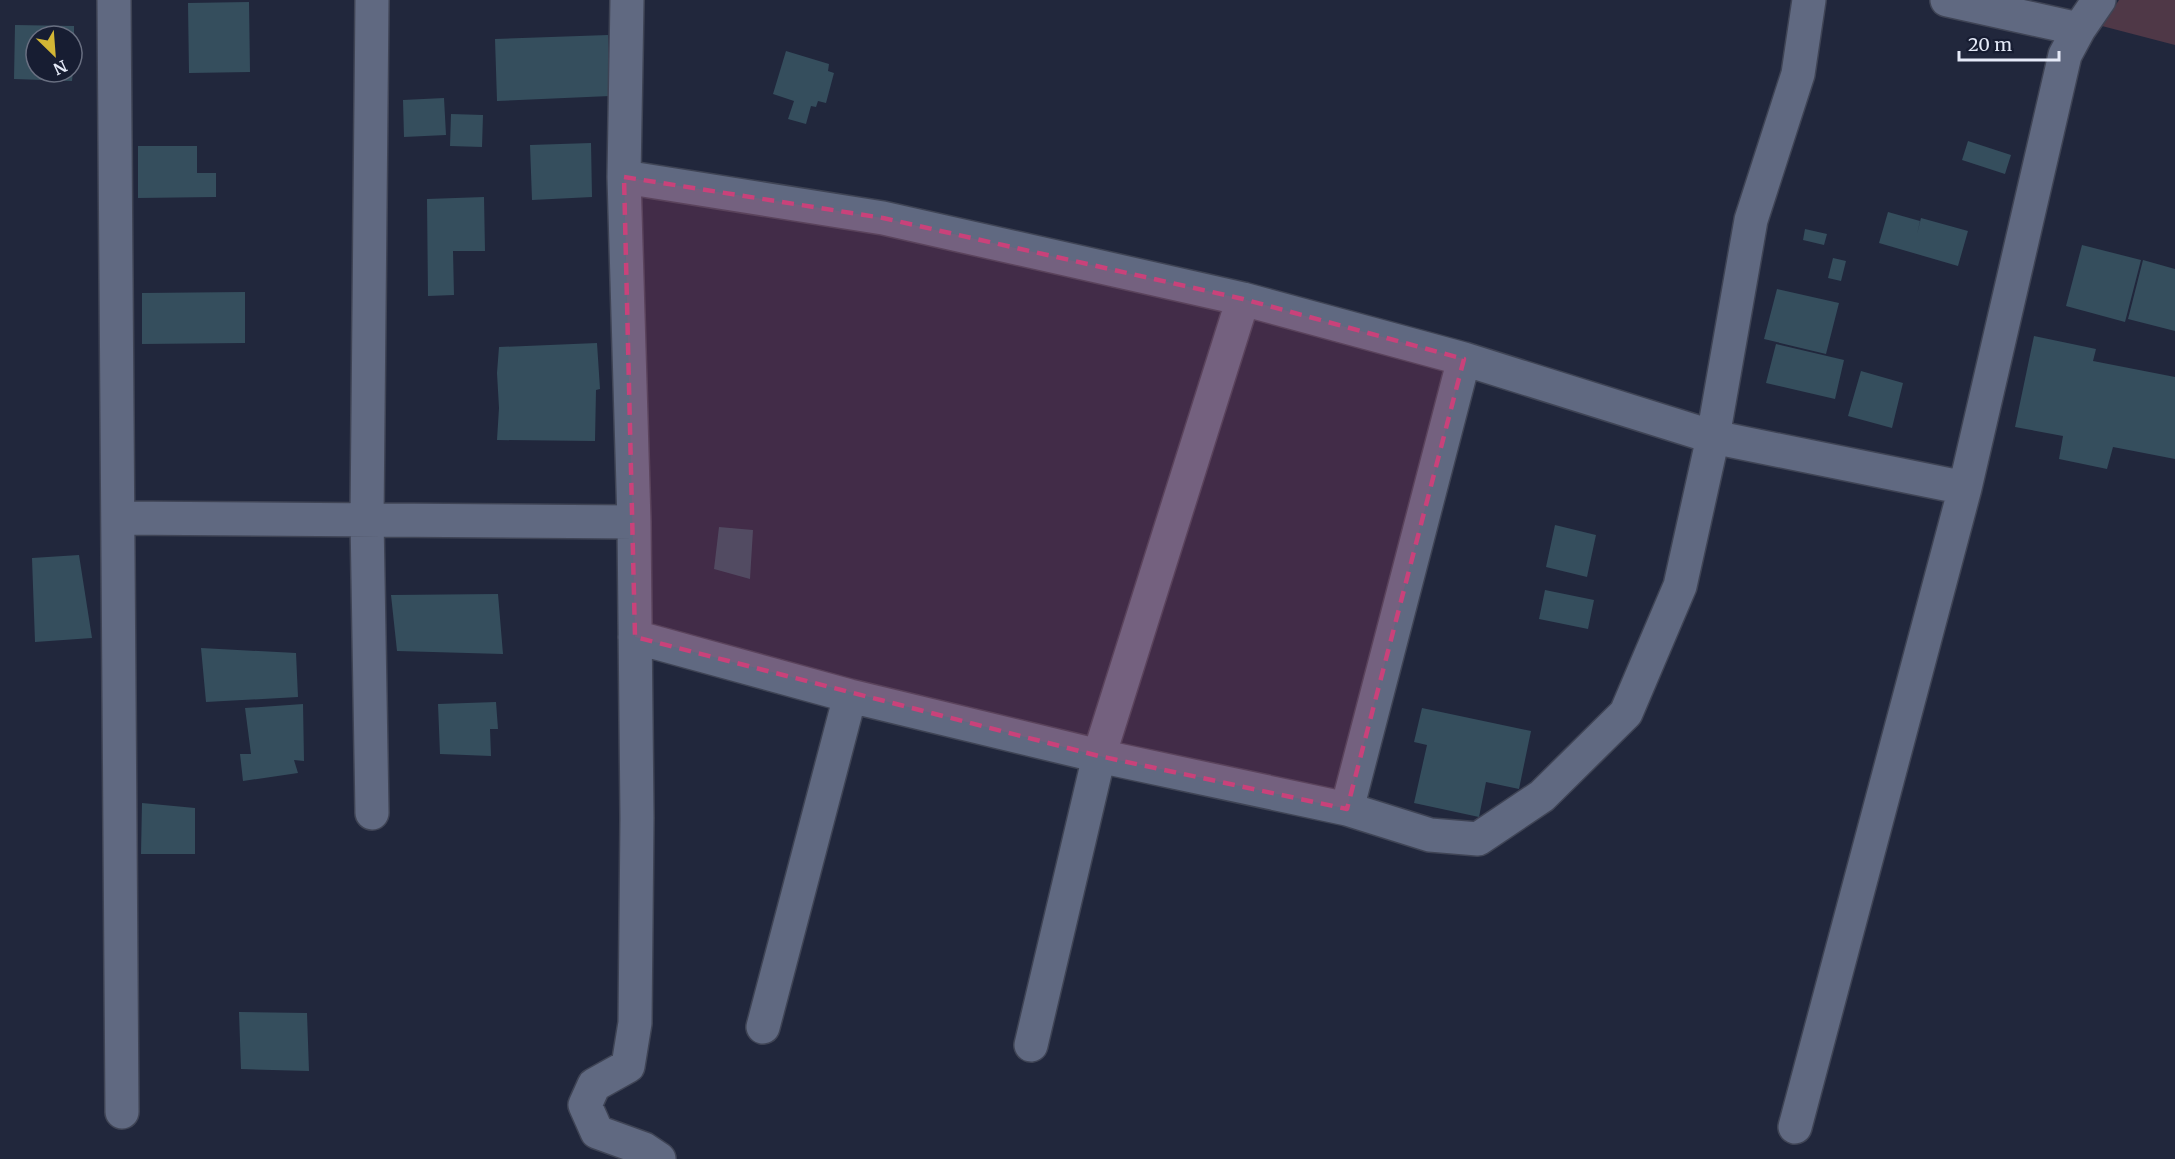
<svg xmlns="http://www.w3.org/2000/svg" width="2175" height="1159" viewBox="0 0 2175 1159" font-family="Merriweather,serif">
	<rect width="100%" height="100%" fill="#21273c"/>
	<path fill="#4f3847" d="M2119,0H2175V45L2102,26Z"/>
	<path fill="#354e5d" d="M249,2L250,72L189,73L188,3Z
		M15,25L74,26V36H36V72H73L72,81L14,79Z
		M608,35L610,96L497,101L495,39Z
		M786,51L829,64L828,71L834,73L826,103L818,101L816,107L811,106L806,124L788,119L794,101L773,94Z
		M444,98L446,135L404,137L403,100Z
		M451,114L483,115L482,147L450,146Z
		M1968,141L2011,155L2005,174L1962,160Z
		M591,143L592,197L532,200L530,145Z
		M138,146H197V173H216V197L138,198Z
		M484,197L485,251H453L454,295L428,296L427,199Z
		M1888,212L1920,221L1917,234L1921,218L1968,231L1958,266L1879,243Z
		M1805,229L1827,234L1824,245L1803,240Z
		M2082,245L2141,260L2125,322L2066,306Z
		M1833,258L1846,261L1841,281L1828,278Z
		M2143,260L2175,269V331L2128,319Z
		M1777,289L1839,303L1826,354L1764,339Z
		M245,292V343L142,344V293Z
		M2034,336L2096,349L2093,361L2175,377V459L2113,447L2107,469L2059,459L2063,436L2015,427Z
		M597,343L600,389L596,390L595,441L497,440L499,408L497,373L499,347Z
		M1776,344L1844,360L1835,399L1766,383Z
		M1861,371L1903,383L1892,428L1848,416Z
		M1555,525L1596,535L1587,577L1546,567Z
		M719,527L753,530L750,579L714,569Z
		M79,555L92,638L35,642L32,558Z
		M1545,590L1594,600L1588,629L1539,619Z
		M498,594L503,654L397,651L391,595Z
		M201,648L296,653L298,697L206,702Z
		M496,702L498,729H490L491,756L440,754L438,704Z
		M303,704L304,761L294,760L298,773L243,781L240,754H251L245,708Z
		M1422,708L1531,731L1519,789L1486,782L1479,817L1414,803L1427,745L1414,742Z
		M142,803L195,808V854H141Z
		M239,1012L307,1013L309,1071L241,1069Z"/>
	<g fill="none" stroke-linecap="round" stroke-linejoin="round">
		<defs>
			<path id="minor" d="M114,0L122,1112
				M372,0L367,519L372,813
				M627,0L624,177L634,522L637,818L635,1023L628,1066L594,1085L585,1105L597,1132L644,1149L659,1159
				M1947,0L2079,29
				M624,177L883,218L1243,299L1464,359L1713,437L1965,488
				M118,518L634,522
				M635,637L850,696L1099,756L1347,809L1430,835L1478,839L1542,796L1626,713L1680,586L1713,437L1751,220L1798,74L1809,0
				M1347,809L1464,359
				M763,1027L850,696
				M1031,1045L1099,756L1243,299
				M1795,1127L1965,488L2065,55L2079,29L2099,0"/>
		</defs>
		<use href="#minor" stroke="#3f4455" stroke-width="36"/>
		<use href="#minor" stroke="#606981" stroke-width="33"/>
	</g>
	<path fill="#c9427a" fill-opacity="0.2" stroke="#c9427a" stroke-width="4.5" stroke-dasharray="12 8" stroke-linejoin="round" d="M624,177L883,218L1243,299L1464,359L1347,809L1099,756L635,637Z"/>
	<g transform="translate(54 54) rotate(155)"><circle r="28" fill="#171d32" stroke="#696f81" stroke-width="1.5"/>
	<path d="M0-4.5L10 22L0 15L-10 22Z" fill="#d3b635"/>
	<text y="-9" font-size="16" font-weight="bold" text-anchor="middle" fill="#e5eaf8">N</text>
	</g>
	<path d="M1959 51v9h100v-9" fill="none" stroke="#e5eaf8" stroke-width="3"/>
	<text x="1968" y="51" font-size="18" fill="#e5eaf8" stroke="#171d32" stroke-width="4.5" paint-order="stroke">20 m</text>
</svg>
